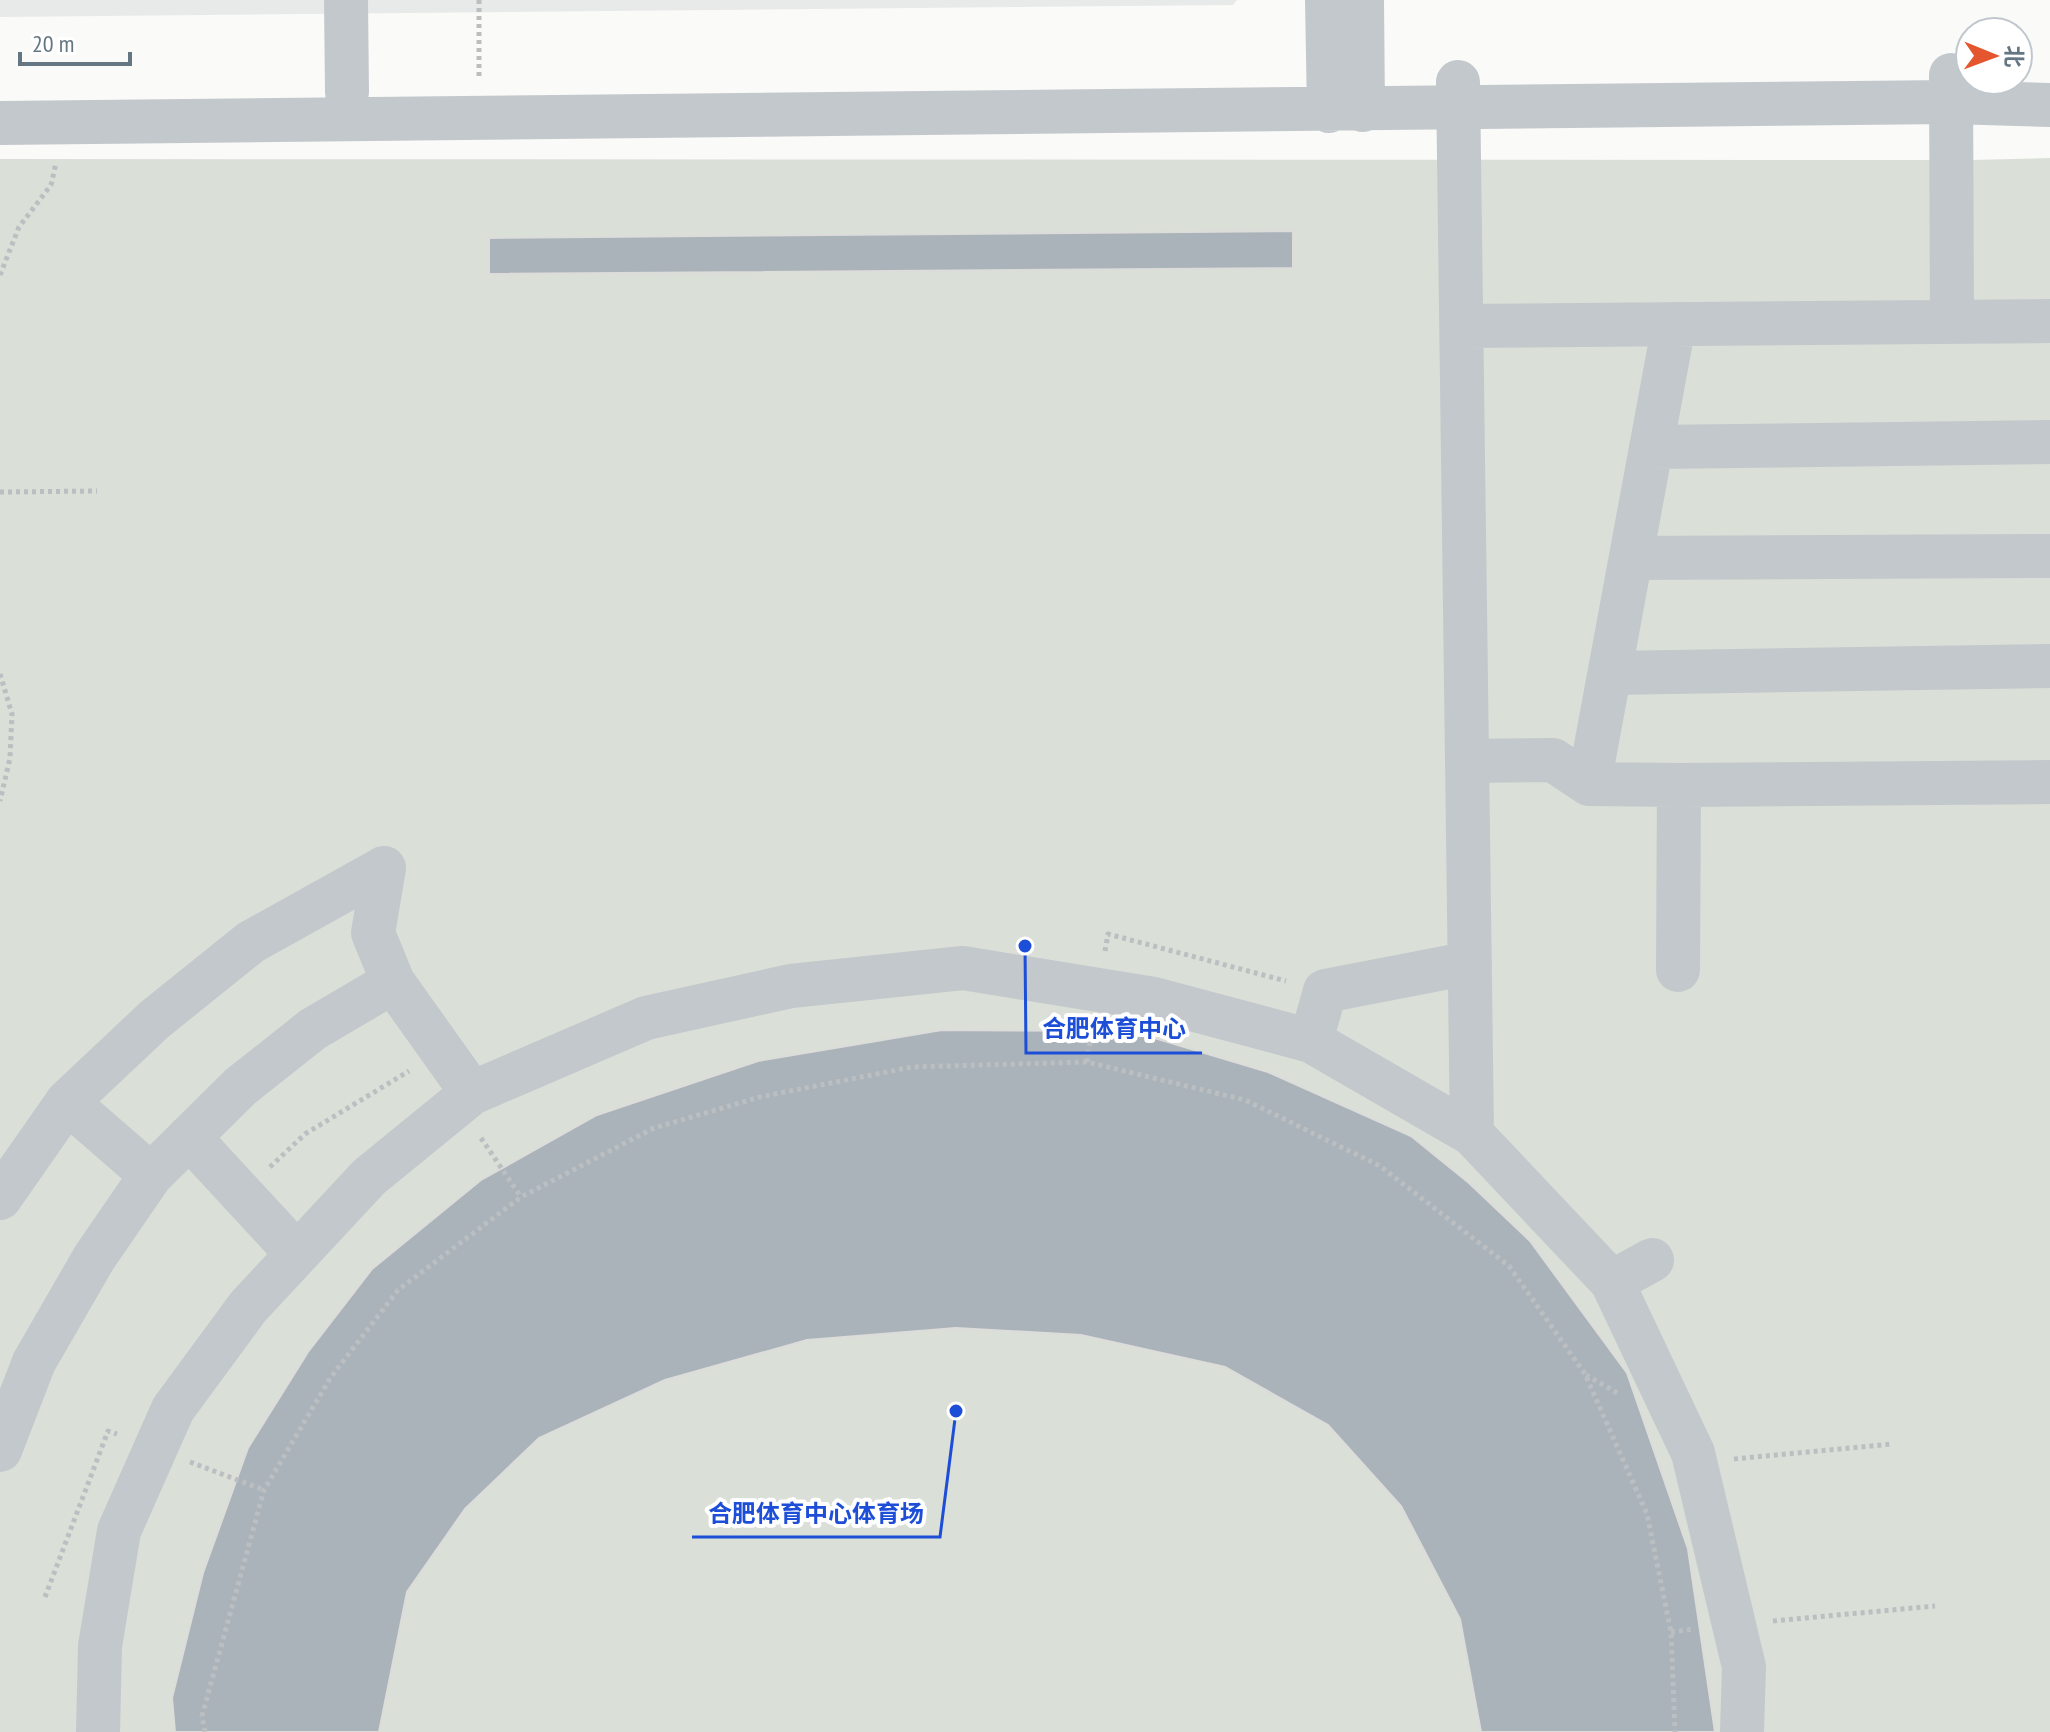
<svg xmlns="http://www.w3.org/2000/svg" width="2050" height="1732" viewBox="0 0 2050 1732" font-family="'PT Sans Narrow','Noto Sans SC',sans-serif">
	<rect width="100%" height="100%" fill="#fafaf8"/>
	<path fill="#e8e9e9" d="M0,0H1237L1233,5L0,17Z"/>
	<path fill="#dadfd7" d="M2050,158V1732H0V159L1972,160Z"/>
	<path fill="#aab3b9" stroke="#dcdcda" stroke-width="2" d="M1293,231V268L489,274V238Z
		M942,1030L1131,1031L1268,1072L1411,1136L1469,1183L1530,1241L1627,1373L1688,1549L1715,1732H1481L1460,1619L1401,1506L1328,1425L1225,1367L1081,1335L956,1328L807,1340L665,1380L539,1438L465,1509L407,1592L379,1732H175L172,1698L203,1573L248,1448L308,1352L372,1269L481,1180L597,1115L758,1061Z"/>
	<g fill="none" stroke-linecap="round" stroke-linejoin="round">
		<path stroke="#bbbfc2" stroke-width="5" stroke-dasharray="4 4" stroke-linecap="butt" d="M479,0V78
			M0,275L19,227L51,185L56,163
			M0,492L97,491
			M0,674L12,714L10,758L0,801
			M1105,951L1108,934L1286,981
			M1087,1062L1092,1028
			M481,1138L521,1197
			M270,1167L305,1134L409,1071
			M1586,1375L1619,1394
			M1734,1459L1892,1444
			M190,1462L264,1490
			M45,1597L108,1431L117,1434
			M1773,1621L1935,1606
			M1671,1632L1695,1629
			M205,1732L202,1716L264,1490L331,1377L398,1290L521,1197L654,1128L760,1097L912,1067L1087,1062L1245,1100L1380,1166L1509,1266L1585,1374L1647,1514L1671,1632L1675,1732"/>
		<path stroke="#c3c8cc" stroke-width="44" d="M346,0L347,92
			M1327,0L1329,111
			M1362,0L1363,110
			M1951,75L1952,321
			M1458,82L1472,1134
			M0,123L1951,102L2050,105
			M1462,326L2050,321
			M1651,447L2050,442
			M1631,558L2050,556
			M1610,673L2050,666
			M1467,761L1553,760L1589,784L1679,785L2050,782
			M1589,784L1674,324
			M384,868L373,933L393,982L472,1093
			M1678,970L1679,785
			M1311,1041L1325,991L1470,963
			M67,1102L151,1175
			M189,1137L297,1254
			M0,1198L67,1102L154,1020L251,942L384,868
			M1612,1282L1652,1260
			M0,1450L34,1362L94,1258L151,1175L241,1086L313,1029L393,982
			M98,1732L100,1646L119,1531L173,1409L248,1307L369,1177L472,1093L646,1018L791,986L963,968L1154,999L1311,1041L1472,1134L1612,1282L1693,1453L1744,1667L1742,1732"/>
	</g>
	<path fill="none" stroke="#1d4ed8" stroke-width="3" d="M1025 946L1026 1053H1202M956 1411L940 1537H692"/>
	<g fill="#1d4ed8" stroke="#fff" stroke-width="3">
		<circle cx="1025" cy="946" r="8"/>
		<circle cx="956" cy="1411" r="8"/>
	</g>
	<g font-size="24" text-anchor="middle" font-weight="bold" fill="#1d4ed8" stroke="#fff" stroke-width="8" stroke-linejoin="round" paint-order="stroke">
		<text x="1114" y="1037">合肥体育中心</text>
		<text x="816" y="1522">合肥体育中心体育场</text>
	</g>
	<g transform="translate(1994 56) rotate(91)"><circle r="38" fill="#ffffff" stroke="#c1c8cd" stroke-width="2"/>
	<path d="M0-6L14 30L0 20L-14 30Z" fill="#e4572e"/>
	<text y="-12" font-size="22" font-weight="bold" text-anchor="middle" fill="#657683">北</text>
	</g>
	<path d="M20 52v12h110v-12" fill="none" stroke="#657683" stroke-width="4"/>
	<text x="32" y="52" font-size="24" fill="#657683" stroke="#ffffff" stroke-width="6" paint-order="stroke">20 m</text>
</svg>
